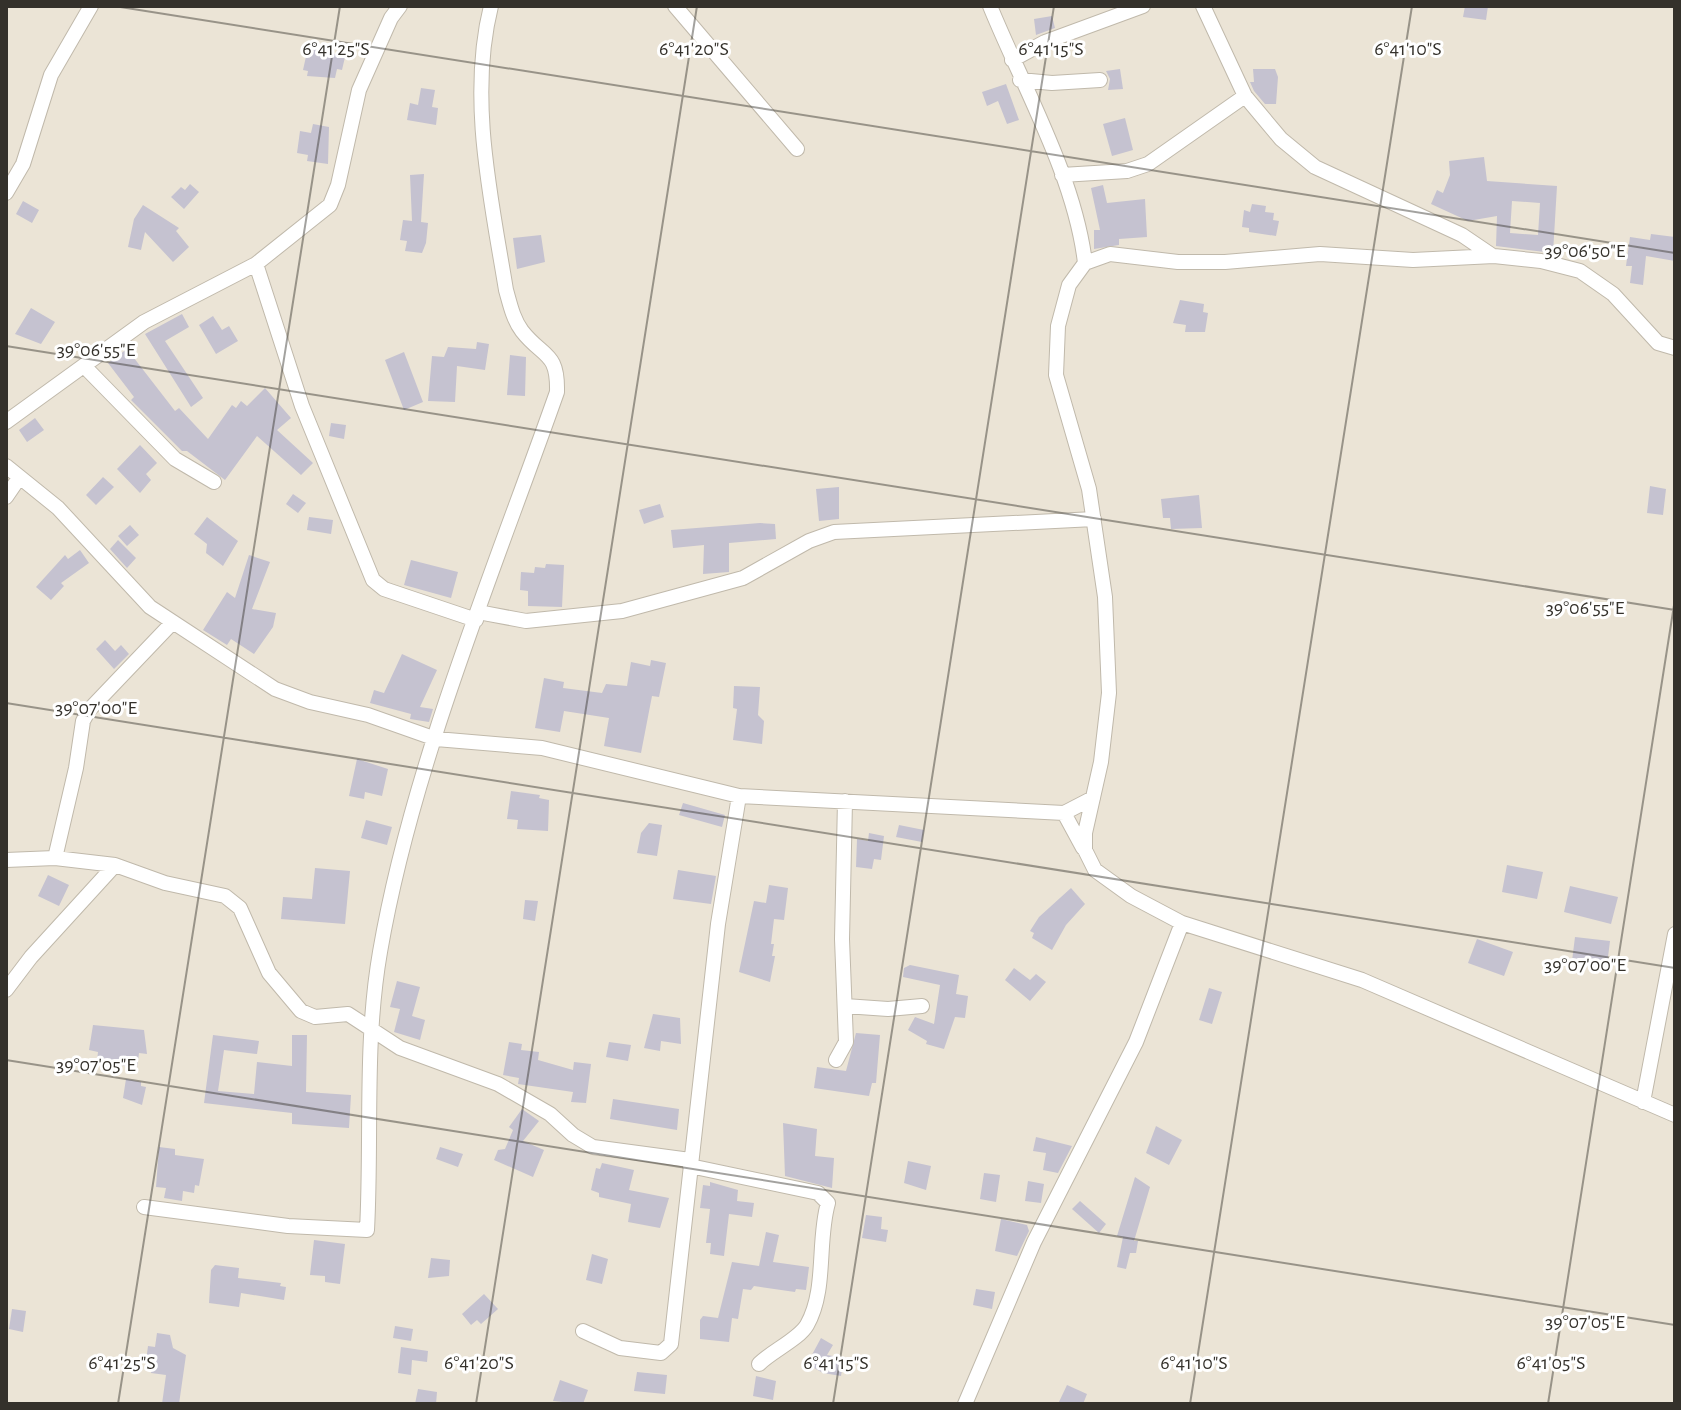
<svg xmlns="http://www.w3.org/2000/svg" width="1681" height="1410" viewBox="0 0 1681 1410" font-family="'Alegreya Sans',sans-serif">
	<rect width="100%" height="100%" fill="#ebe4d6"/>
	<path fill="#c5c2d0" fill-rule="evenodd" d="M1465,6H1488L1486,20L1463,17Z
		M1052,16L1055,28L1036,35L1034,19Z
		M309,43L332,48L331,53L345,57L342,70L337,69L335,78L307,76L308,71L303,70Z
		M1120,69L1123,89L1108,90L1110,79L1106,71Z
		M1253,69H1275L1278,77L1276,104H1265L1254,91L1250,82H1254Z
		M1006,84L1019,120L1007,124L998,101L987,106L982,92Z
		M421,88L435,90L432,107L438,108L436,125L407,120L410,103L418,105Z
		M1125,118L1133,150L1112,156L1103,124Z
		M313,124L329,127L328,164L307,161L308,155L297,153L300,131L311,133Z
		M1484,157L1487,181L1557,186L1553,253L1496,246L1497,216L1468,221L1431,204L1437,190L1443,193L1450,175L1449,161ZM1512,201L1540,203L1538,235L1510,233Z
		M424,174L421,222L428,223L426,243L422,253L405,251L407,241L400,240L403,220L412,221L410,175Z
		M190,184L199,192L184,209L171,197L181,187L185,190Z
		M1103,185L1107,203L1145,199L1147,237L1119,239V245L1094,249V230H1100L1091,188Z
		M23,201L39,210L32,223L16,214Z
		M1252,204L1266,206L1265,212L1274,213L1273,220L1279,221L1276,236L1249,232V228L1242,227L1244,210L1250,212Z
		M143,205L179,228L176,231L189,247L173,262L145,232L141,250L128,247L134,219Z
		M1651,234L1675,237V261L1646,256L1643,285L1630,283L1632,266H1626L1630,237L1650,240Z
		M541,235L545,262L517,269L513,238Z
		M1180,300L1204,304L1203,312L1208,313L1205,332H1185L1186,325L1173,323Z
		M31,308L55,322L41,344L15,334Z
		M182,314L189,327L165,341L203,398L191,407L145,334Z
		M213,316L222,330L229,326L238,341L216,354L199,325Z
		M477,342L489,344L485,370L457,366L455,402L428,401L432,356L444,357L448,347L476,349Z
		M127,349L175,411L179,408L208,439L232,405L236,408L241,401L247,406L265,388L291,418L277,430L313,463L301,475L257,436L225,480L187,451H182L131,400L134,397L108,363Z
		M404,352L423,402L404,410L385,360Z
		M510,355L526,357L525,396L507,395Z
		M35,418L44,430L27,442L19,430Z
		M331,423L346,425L344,439L329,436Z
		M140,445L157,463L146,474L151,480L140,493L117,469Z
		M103,477L114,487L96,505L86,495Z
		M1650,486L1666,489L1663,515L1647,513Z
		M839,487V519L819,521L816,489Z
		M293,494L306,503L298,513L286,504Z
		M1199,495L1202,528L1171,529L1170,518H1163L1161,499Z
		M660,504L664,517L644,524L639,510Z
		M207,517L238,541L223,566L206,553L207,544L194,534Z
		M309,517L333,520L331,534L307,530Z
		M760,523L775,524L776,539L729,543V572L703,574L704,545L673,548L671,530Z
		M130,525L139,535L127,546L118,536Z
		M118,540L136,558L127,568L110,549Z
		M80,550L89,563L61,583L64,586L51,600L36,587L65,555L68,559Z
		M249,555L270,562L252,609L276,613L273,627L254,654L231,639L227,645L203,630L227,592L235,598Z
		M411,560L458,572L451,598L404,585Z
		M546,564L564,565L562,607L528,606V591L520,590L521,572L534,573L535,567L545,568Z
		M105,640L115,651L121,645L129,654L114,669L96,649Z
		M402,654L437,670L420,707L433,709L429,722L410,719L411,714L370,703L374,690L384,693Z
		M651,660L666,663L659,697L652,696L641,753L604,746L609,718L564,711L560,732L535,728L544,678L564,682L563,688L602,693L606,684L627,686L631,662L650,666Z
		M734,686L760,687L758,715L764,721L762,744L733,740L737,709L733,708Z
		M357,759L388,769L382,796L365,792L364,799L349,796Z
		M511,791L540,795L539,798L549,800L548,831L517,829L518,820L507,819Z
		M683,803L725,815L722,827L679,815Z
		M366,820L392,827L387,845L361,838Z
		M649,823L662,825L657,856L637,853L641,833Z
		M899,825L924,830L922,842L896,837Z
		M869,833L884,836L881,860L874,859L872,869L856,867L857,839L868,841Z
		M1507,865L1543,872L1537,899L1502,892Z
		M315,868L350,871L345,924L281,919L283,897L312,899Z
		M678,870L716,876L711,904L673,899Z
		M48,875L69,885L59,906L38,896Z
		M769,885L788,888L784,920L774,919L771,944H774L772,956H775L770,982L739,972L754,901L766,903Z
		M1570,886L1618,897L1611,924L1564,912Z
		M1071,888L1085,904L1066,925L1052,950L1032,938L1034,933L1030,931L1039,917Z
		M525,900L538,901L535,921L523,919Z
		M1575,937L1610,941L1607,965L1572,961Z
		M1477,939L1513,952L1504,976L1468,963Z
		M910,965L959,975L956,994L968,996L965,1018L955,1017L944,1049L926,1044L927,1041L908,1030L915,1017L934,1024L940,985L903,977L904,968Z
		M1014,968L1030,980L1036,974L1046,982L1030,1001L1005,980Z
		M397,981L420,987L412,1016L425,1020L420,1040L394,1032L400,1009L390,1007Z
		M1209,988L1222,992L1212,1024L1199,1020Z
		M653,1014L680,1018L681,1044L661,1041L660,1051L644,1048Z
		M93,1025L144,1030L147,1054L139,1053L137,1068L97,1061L98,1052L89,1050Z
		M856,1033L880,1035L876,1083H872L869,1096L814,1088L817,1067L846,1071Z
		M213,1035L259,1041L257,1054L224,1050L218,1091L254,1094L257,1062L292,1066V1035H307L306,1092L351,1095L349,1128L292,1124V1113L204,1103Z
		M509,1042L522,1044L521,1050L539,1052L538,1060L573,1070L574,1062L591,1064L586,1103L571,1102L573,1092L518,1084L519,1078L503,1075Z
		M609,1042L631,1045L628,1061L606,1057Z
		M126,1079L141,1082V1086L146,1087L142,1105L123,1098Z
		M613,1099L679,1109L677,1130L610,1119Z
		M522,1109L539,1121L523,1141L544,1150L533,1177L494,1160L498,1150L505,1149L513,1130L509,1127Z
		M783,1123L817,1129L815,1156L834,1158L832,1188L785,1176Z
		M1156,1126L1182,1140L1169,1165L1146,1153Z
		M1036,1137L1072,1146L1058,1173L1043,1170L1046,1153L1033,1151Z
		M159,1147L175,1149V1155L204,1159L199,1186L195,1185L194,1193L183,1191L182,1201L164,1198L166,1188L156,1187Z
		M440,1147L463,1154L458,1167L436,1159Z
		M908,1161L931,1166L926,1190L904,1183Z
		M602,1163L634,1170L629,1190L669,1198L660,1228L628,1222L631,1204L599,1197V1193L591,1190L596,1168L600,1169Z
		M984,1173L1000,1175L996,1202L980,1199Z
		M1135,1177L1150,1187L1134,1241H1138L1136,1253H1130L1126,1269L1117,1267L1123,1237L1117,1236Z
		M1028,1181L1044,1184L1041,1203L1025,1201Z
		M710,1182L738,1190L737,1201L754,1203L752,1217L729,1214L724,1256L710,1254L711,1243H706L710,1209L700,1208L703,1185L710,1186Z
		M1080,1201L1106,1224L1099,1233L1072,1209Z
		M866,1215L882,1217L881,1229L888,1230L886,1242L862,1238Z
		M1001,1219L1027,1225L1029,1231L1017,1256L995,1251Z
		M766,1232L779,1235L773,1262L809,1267L806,1290L796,1289L795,1292L754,1286L751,1290L743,1289L738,1319L732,1318L729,1342L700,1339V1320L703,1316L718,1318L732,1262L759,1266Z
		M314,1240L345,1244L340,1284L325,1282V1276L310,1275Z
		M592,1254L608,1259L602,1284L586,1280Z
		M431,1258L450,1260L449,1276L428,1278Z
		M215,1265L239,1268L238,1278L281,1283L280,1286L286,1287L284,1300L241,1293L239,1307L209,1303L211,1270Z
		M976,1289L995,1292L992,1309L973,1305Z
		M484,1294L498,1309L481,1324L477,1320L471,1325L462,1314Z
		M12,1309L26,1311L23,1332L9,1329Z
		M395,1326L413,1329L411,1341L393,1338Z
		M157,1333L170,1335L173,1348L186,1355L179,1404H162L166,1375L151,1373L153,1362L146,1361L148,1346L155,1347Z
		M821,1338L833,1345L827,1355L844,1358L841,1376L823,1373L807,1364Z
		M401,1347L428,1351L427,1362L412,1360L411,1375L398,1373Z
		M637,1372L667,1375L665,1394L634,1391Z
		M756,1376L776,1381L773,1400L753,1396Z
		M560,1380L588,1390L583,1404L553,1401Z
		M1067,1385L1087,1394L1083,1404H1058Z
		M418,1389L437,1392L436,1404H415Z"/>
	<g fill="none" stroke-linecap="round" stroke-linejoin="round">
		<defs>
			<path id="street" d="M675,6L797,149
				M990,6C1023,87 1075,177 1085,263
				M1203,6L1245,96L1281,139L1315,167L1462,235L1493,256
				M1012,60L1045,42L1143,6
				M1020,80L1052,83L1100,80
				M1062,175L1127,171L1148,164L1245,96
				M6,193L23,164L51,75L91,6
				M256,264L302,406L373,580L384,589L476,620
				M1675,348L1658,343L1613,294L1580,271L1541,261L1494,256L1413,260L1320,254L1225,262H1178L1110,254L1085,263L1069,285L1058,326L1056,375L1089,489L1105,597L1109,693L1101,762L1085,833V850L1095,870L1131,896L1182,923L1362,980L1675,1115
				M85,367L175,459L214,482
				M6,422L144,322L256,264L330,205L338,185L359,90L391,18L400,6
				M6,466L58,508L150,607L275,689L310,702L368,715L436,739L542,748L739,796L1064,813L1093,798
				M6,497L19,478
				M478,612L526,621L622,611L743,578L809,541L834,532L1094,519
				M1064,813L1083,848
				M55,858L76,768L83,721L89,710L172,623
				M6,860L55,858L115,865L165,883L225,896L240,908L269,973L301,1011L315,1017L348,1014L400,1048L498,1084L550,1114L573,1135L593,1147L690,1160
				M6,990L31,957L115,865
				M845,1006L888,1009L922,1006
				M836,1060L846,1042L842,939L845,801
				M1643,1102L1675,934
				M690,1166L818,1193L828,1203C817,1241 827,1290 807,1325C799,1339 772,1351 759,1364
				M144,1207L288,1226L367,1230C372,1137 364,1044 380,952C412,766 494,571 557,392C558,351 543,358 522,331C513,319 510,304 506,290C491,198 468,98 491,6
				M583,1331L620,1348L661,1353L671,1344L718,924L739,796
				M965,1404L1034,1242L1136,1042L1182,923"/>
		</defs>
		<use href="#street" stroke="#c0b9ab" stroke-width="16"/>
		<use href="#street" stroke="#fff" stroke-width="14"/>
	</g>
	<path fill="none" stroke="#34312b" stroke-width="2" stroke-opacity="0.45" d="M114,6L1675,253M6,346L1675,610M6,703L1675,968M6,1060L1675,1325M118,1404L340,6M476,1404L697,6M833,1404L1054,6M1190,1404L1412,6M1548,1404L1675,599"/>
	<g font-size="20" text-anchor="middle" fill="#34312b" stroke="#fff" stroke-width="6" stroke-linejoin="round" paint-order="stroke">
		<text x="336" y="55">6°41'25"S</text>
		<text x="694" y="55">6°41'20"S</text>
		<text x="1051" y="55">6°41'15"S</text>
		<text x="1408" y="55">6°41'10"S</text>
		<text x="1585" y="257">39°06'50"E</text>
		<text x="96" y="356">39°06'55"E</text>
		<text x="1585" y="614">39°06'55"E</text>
		<text x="96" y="714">39°07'00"E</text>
		<text x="1585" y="971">39°07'00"E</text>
		<text x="96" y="1071">39°07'05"E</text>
		<text x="1585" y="1328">39°07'05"E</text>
		<text x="122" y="1369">6°41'25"S</text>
		<text x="479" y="1369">6°41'20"S</text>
		<text x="836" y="1369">6°41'15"S</text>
		<text x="1194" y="1369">6°41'10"S</text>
		<text x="1551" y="1369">6°41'05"S</text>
	</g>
	<rect width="1681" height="1410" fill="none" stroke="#34312b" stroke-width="16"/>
</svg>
